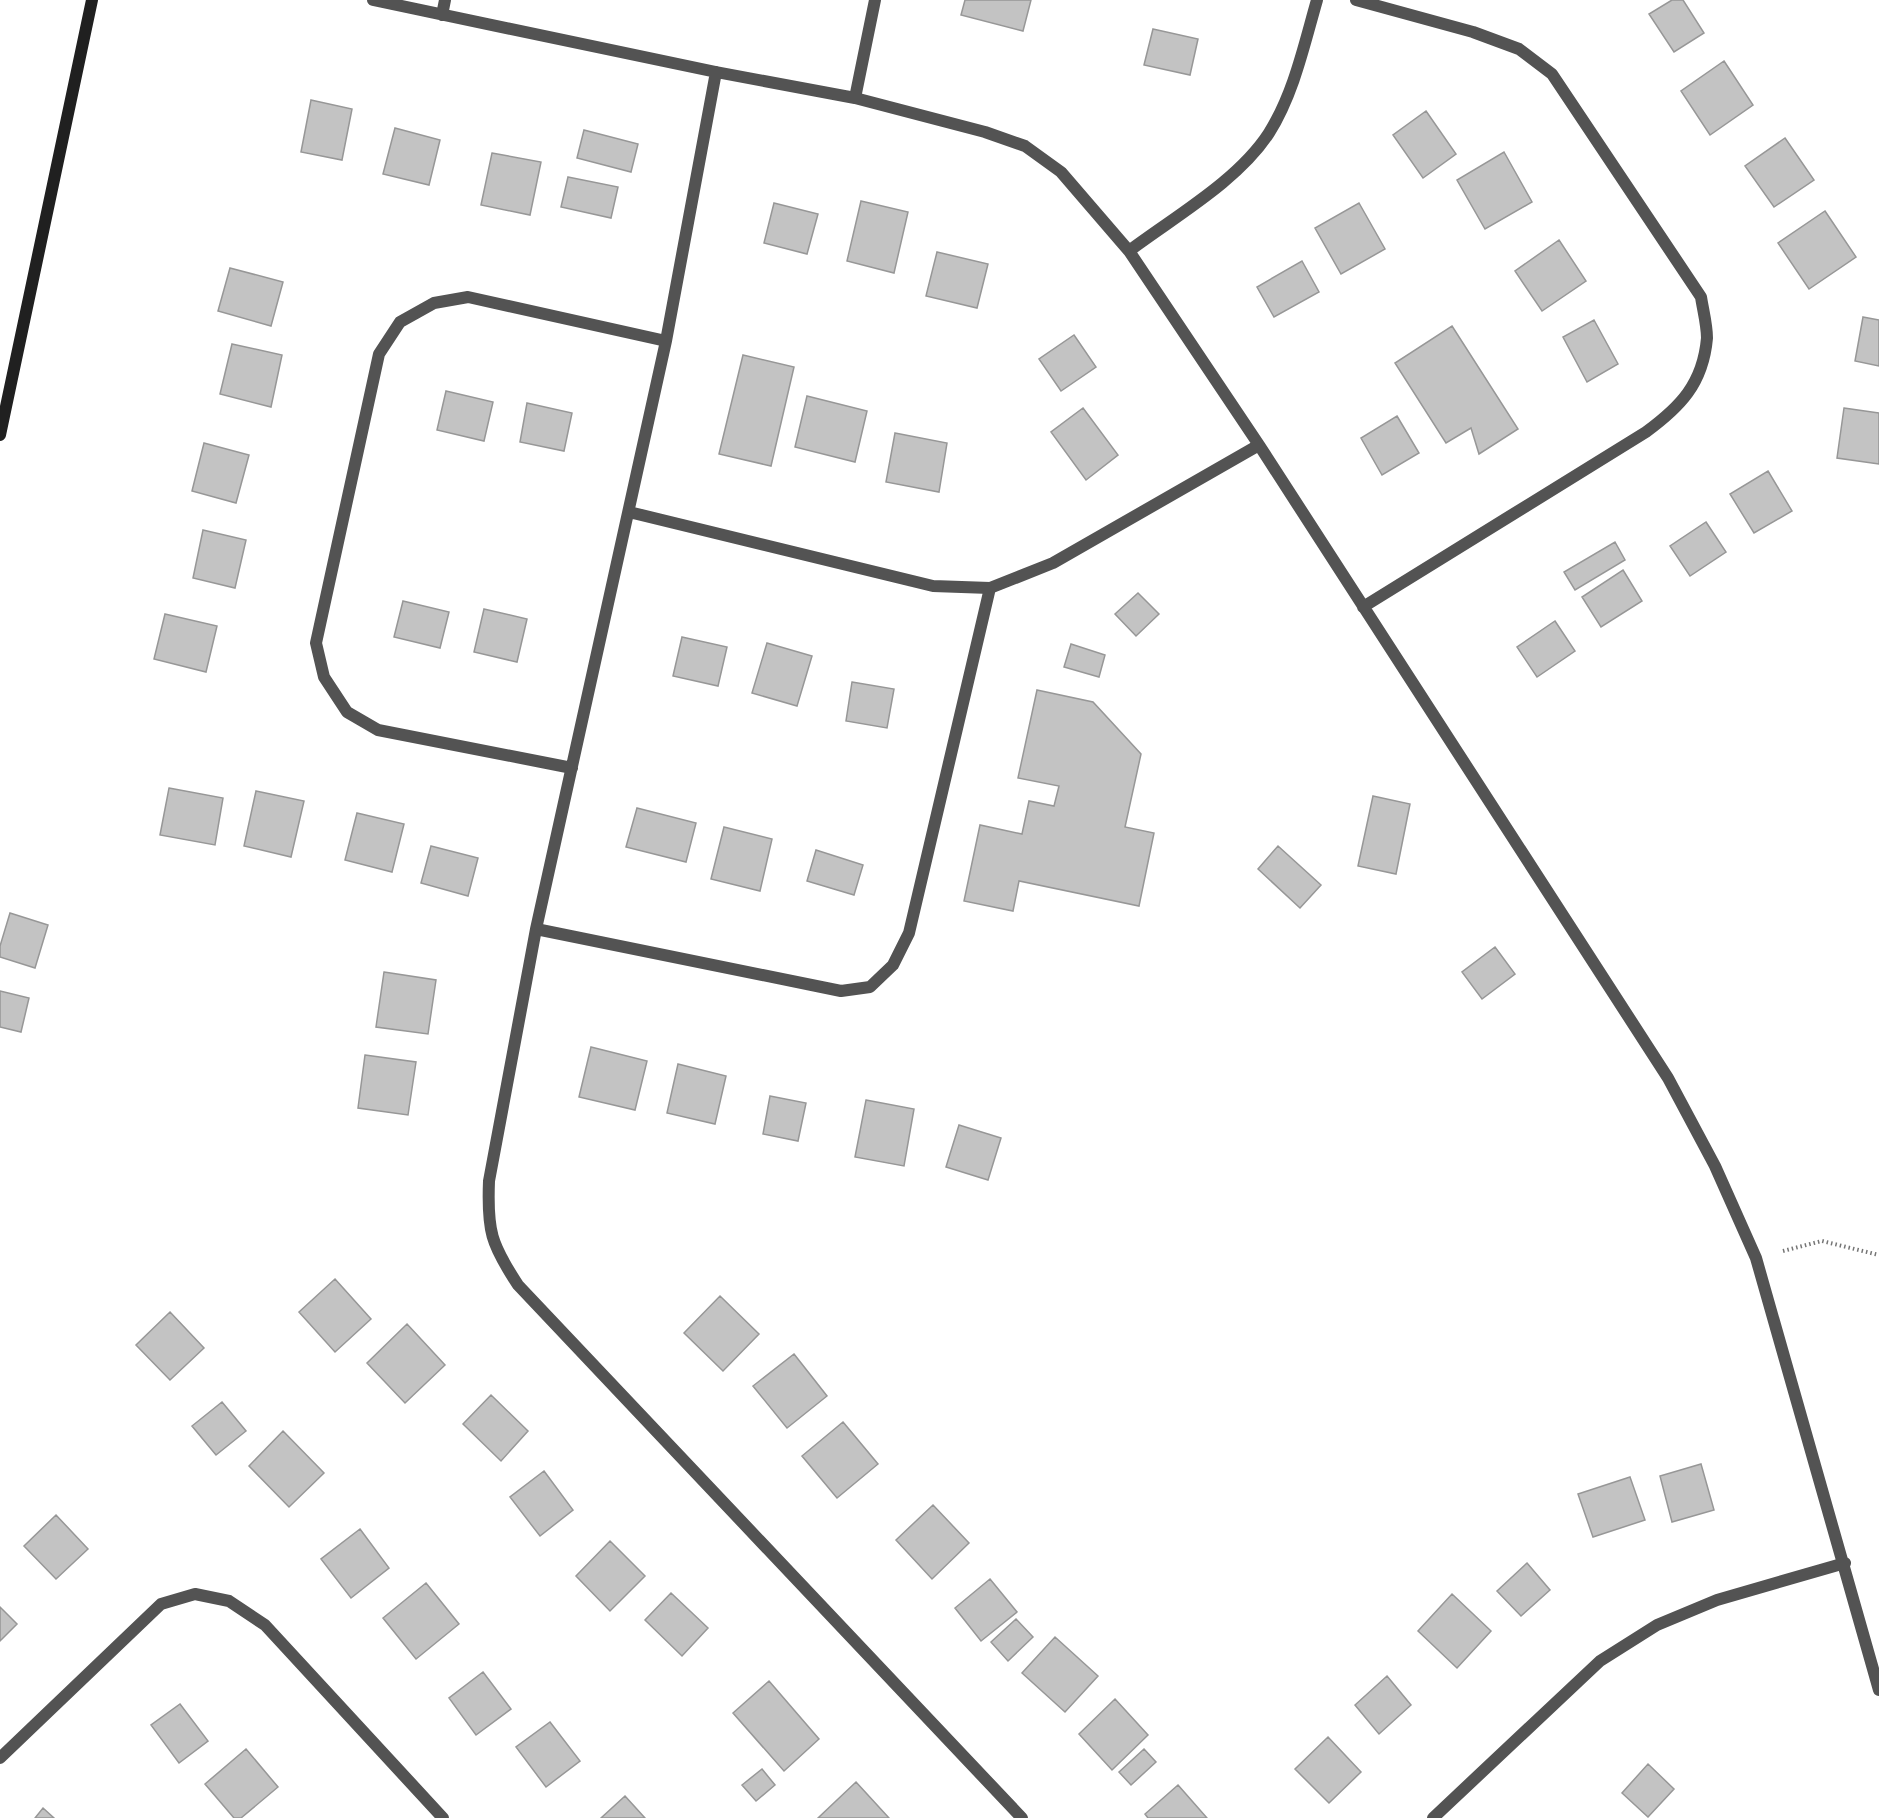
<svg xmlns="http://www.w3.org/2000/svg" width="1879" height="1818" viewBox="0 0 1879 1818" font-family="'Public Sans',sans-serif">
	<rect width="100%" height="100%" fill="#fff"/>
	<path fill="#c3c3c3" stroke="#979797" stroke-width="1.5" d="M965,0H1031L1023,31L961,15Z
		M1672,0H1683L1704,33L1674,52L1649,14Z
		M1153,29L1198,39L1190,75L1144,65Z
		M1724,61L1753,105L1710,135L1681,91Z
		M311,100L352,109L342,160L301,152Z
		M1426,111L1456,154L1423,178L1393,135Z
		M395,128L440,140L429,185L383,174Z
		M584,130L638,144L631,172L577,158Z
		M1785,138L1814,180L1774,207L1745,166Z
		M1504,152L1532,202L1485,229L1457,180Z
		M492,153L541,162L530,215L481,205Z
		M568,177L618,187L611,218L561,207Z
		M861,201L908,212L894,273L847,261Z
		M774,203L818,214L807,254L764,243Z
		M1359,203L1385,249L1341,274L1315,228Z
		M1825,211L1856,257L1809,289L1778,243Z
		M1559,240L1586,281L1542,311L1515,271Z
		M937,252L988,264L977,308L926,296Z
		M1302,261L1319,292L1274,317L1257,287Z
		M230,268L283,282L271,326L218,311Z
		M1863,317L1879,320V366L1855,361Z
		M1594,320L1618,364L1587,382L1563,337Z
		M1452,326L1518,429L1479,454L1471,428L1446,443L1395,363Z
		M1074,335L1096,367L1061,391L1039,359Z
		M232,344L282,355L271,407L220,394Z
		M743,355L794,367L771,466L719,454Z
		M446,391L493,402L484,441L437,430Z
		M807,396L867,411L855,462L795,447Z
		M527,403L572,413L564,451L520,442Z
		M1083,408L1118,455L1086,480L1051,432Z
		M1844,408L1879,413V464L1837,458Z
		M1397,416L1419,453L1382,475L1361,438Z
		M895,433L947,443L939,492L886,482Z
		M204,443L249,455L236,503L192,491Z
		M1768,471L1792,511L1754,533L1730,494Z
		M1706,522L1726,552L1690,576L1670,546Z
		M203,530L246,540L235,588L193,578Z
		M1615,542L1625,560L1575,590L1564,572Z
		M1623,570L1642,601L1601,627L1582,597Z
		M1138,593L1159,614L1136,636L1115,614Z
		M403,601L449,612L440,648L394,637Z
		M484,609L527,619L517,662L474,652Z
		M165,614L217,626L206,672L154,659Z
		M1555,621L1575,651L1537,677L1517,647Z
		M682,637L727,647L718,686L673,676Z
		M767,643L812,656L797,706L752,693Z
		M1071,644L1105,655L1099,677L1064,667Z
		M852,682L894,689L887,728L846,721Z
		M1037,690L1093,702L1141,754L1125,827L1154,833L1139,906L1019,881L1013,911L964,901L980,825L1022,834L1029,801L1054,806L1059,786L1018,778Z
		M169,788L223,798L215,845L160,835Z
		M256,791L304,801L291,857L244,846Z
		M1373,796L1410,804L1396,874L1358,866Z
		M637,808L696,823L686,862L626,847Z
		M357,813L404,824L392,872L345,860Z
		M724,827L772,839L760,891L711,879Z
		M431,846L478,858L468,896L421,883Z
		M1278,846L1321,885L1300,908L1258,869Z
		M816,850L863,865L854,895L807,881Z
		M10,913L48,925L35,968L0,957V946Z
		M1495,947L1515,974L1482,999L1462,972Z
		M384,972L436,980L428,1034L376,1027Z
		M0,991L29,998L21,1032L0,1027Z
		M591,1047L647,1061L635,1110L579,1097Z
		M365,1055L416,1062L408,1115L358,1108Z
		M678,1064L726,1076L715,1124L667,1113Z
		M770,1096L806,1103L798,1141L763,1134Z
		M866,1100L914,1109L904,1166L855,1157Z
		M959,1125L1001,1138L988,1180L946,1167Z
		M335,1279L371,1319L335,1352L299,1312Z
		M720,1296L759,1334L723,1371L684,1333Z
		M170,1312L204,1348L170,1380L136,1345Z
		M407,1324L445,1365L405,1403L367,1363Z
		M794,1354L827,1396L787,1428L753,1386Z
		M491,1395L528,1431L501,1461L463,1424Z
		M222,1402L246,1431L216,1455L192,1426Z
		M843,1422L878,1464L837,1498L802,1456Z
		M283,1431L324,1473L289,1507L249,1466Z
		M1701,1464L1714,1510L1672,1522L1660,1476Z
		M544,1471L573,1510L540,1536L510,1497Z
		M1630,1477L1645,1520L1593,1537L1578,1494Z
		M933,1505L969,1543L932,1579L896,1540Z
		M56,1515L88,1549L56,1579L24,1546Z
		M360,1529L389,1568L351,1598L321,1559Z
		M610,1541L645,1576L610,1611L576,1576Z
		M1527,1563L1550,1590L1521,1616L1497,1591Z
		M990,1579L1017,1612L981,1641L955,1608Z
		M426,1583L459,1624L416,1659L383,1618Z
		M671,1593L708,1628L682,1656L645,1620Z
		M1452,1594L1491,1631L1457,1668L1418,1631Z
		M0,1607L17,1624L0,1641Z
		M1016,1619L1033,1637L1008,1661L991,1642Z
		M1055,1637L1098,1676L1065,1712L1022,1673Z
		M483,1672L511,1709L476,1735L449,1698Z
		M1387,1676L1411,1705L1379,1734L1355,1705Z
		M769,1681L819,1739L784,1771L733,1713Z
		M1115,1699L1148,1735L1112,1770L1079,1734Z
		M180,1704L208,1741L179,1763L151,1725Z
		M550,1722L580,1761L546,1787L516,1747Z
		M1328,1737L1361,1772L1329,1803L1295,1769Z
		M246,1749L278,1787L241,1818H234L205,1784Z
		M1144,1749L1156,1762L1131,1785L1119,1772Z
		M1648,1764L1674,1789L1648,1817L1622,1793Z
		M762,1769L775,1785L756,1801L742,1785Z
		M856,1782L889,1818H818Z
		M1178,1785L1207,1818H1148L1145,1814Z
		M625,1796L645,1818H601Z
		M43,1808L54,1818H35Z"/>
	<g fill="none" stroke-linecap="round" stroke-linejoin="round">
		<path stroke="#757575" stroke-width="4" stroke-dasharray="1.5 3" stroke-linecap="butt" d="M1783,1251L1822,1241L1879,1255"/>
		<path stroke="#535353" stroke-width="12" d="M373,0L716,72L855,98L985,132L1025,146L1061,172L1129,251L1259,445L1668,1078L1715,1166L1756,1258L1879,1690
			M1356,0L1473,32L1519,49L1552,74L1701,297C1703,310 1707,325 1707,338C1703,384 1680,407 1646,432L1363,607
			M442,15L445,0
			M716,72L666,341L536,929L489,1181C487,1231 491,1244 518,1285L1022,1818
			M855,98L875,0
			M1129,251C1174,217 1238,181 1269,133C1294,93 1304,45 1317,0
			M629,512L933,586L990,588L1053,563L1259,445
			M572,768L378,730L347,712L324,677L316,643L379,354L400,322L434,303L468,297L666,341
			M536,929L841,991L870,987L893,965L909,933L990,588
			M0,1758L161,1604L195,1594L229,1601L265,1625L443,1818
			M1433,1818L1600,1661L1657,1625L1717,1600L1845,1563"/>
		<path stroke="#202020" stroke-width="12" d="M0,435L92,0"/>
	</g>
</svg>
